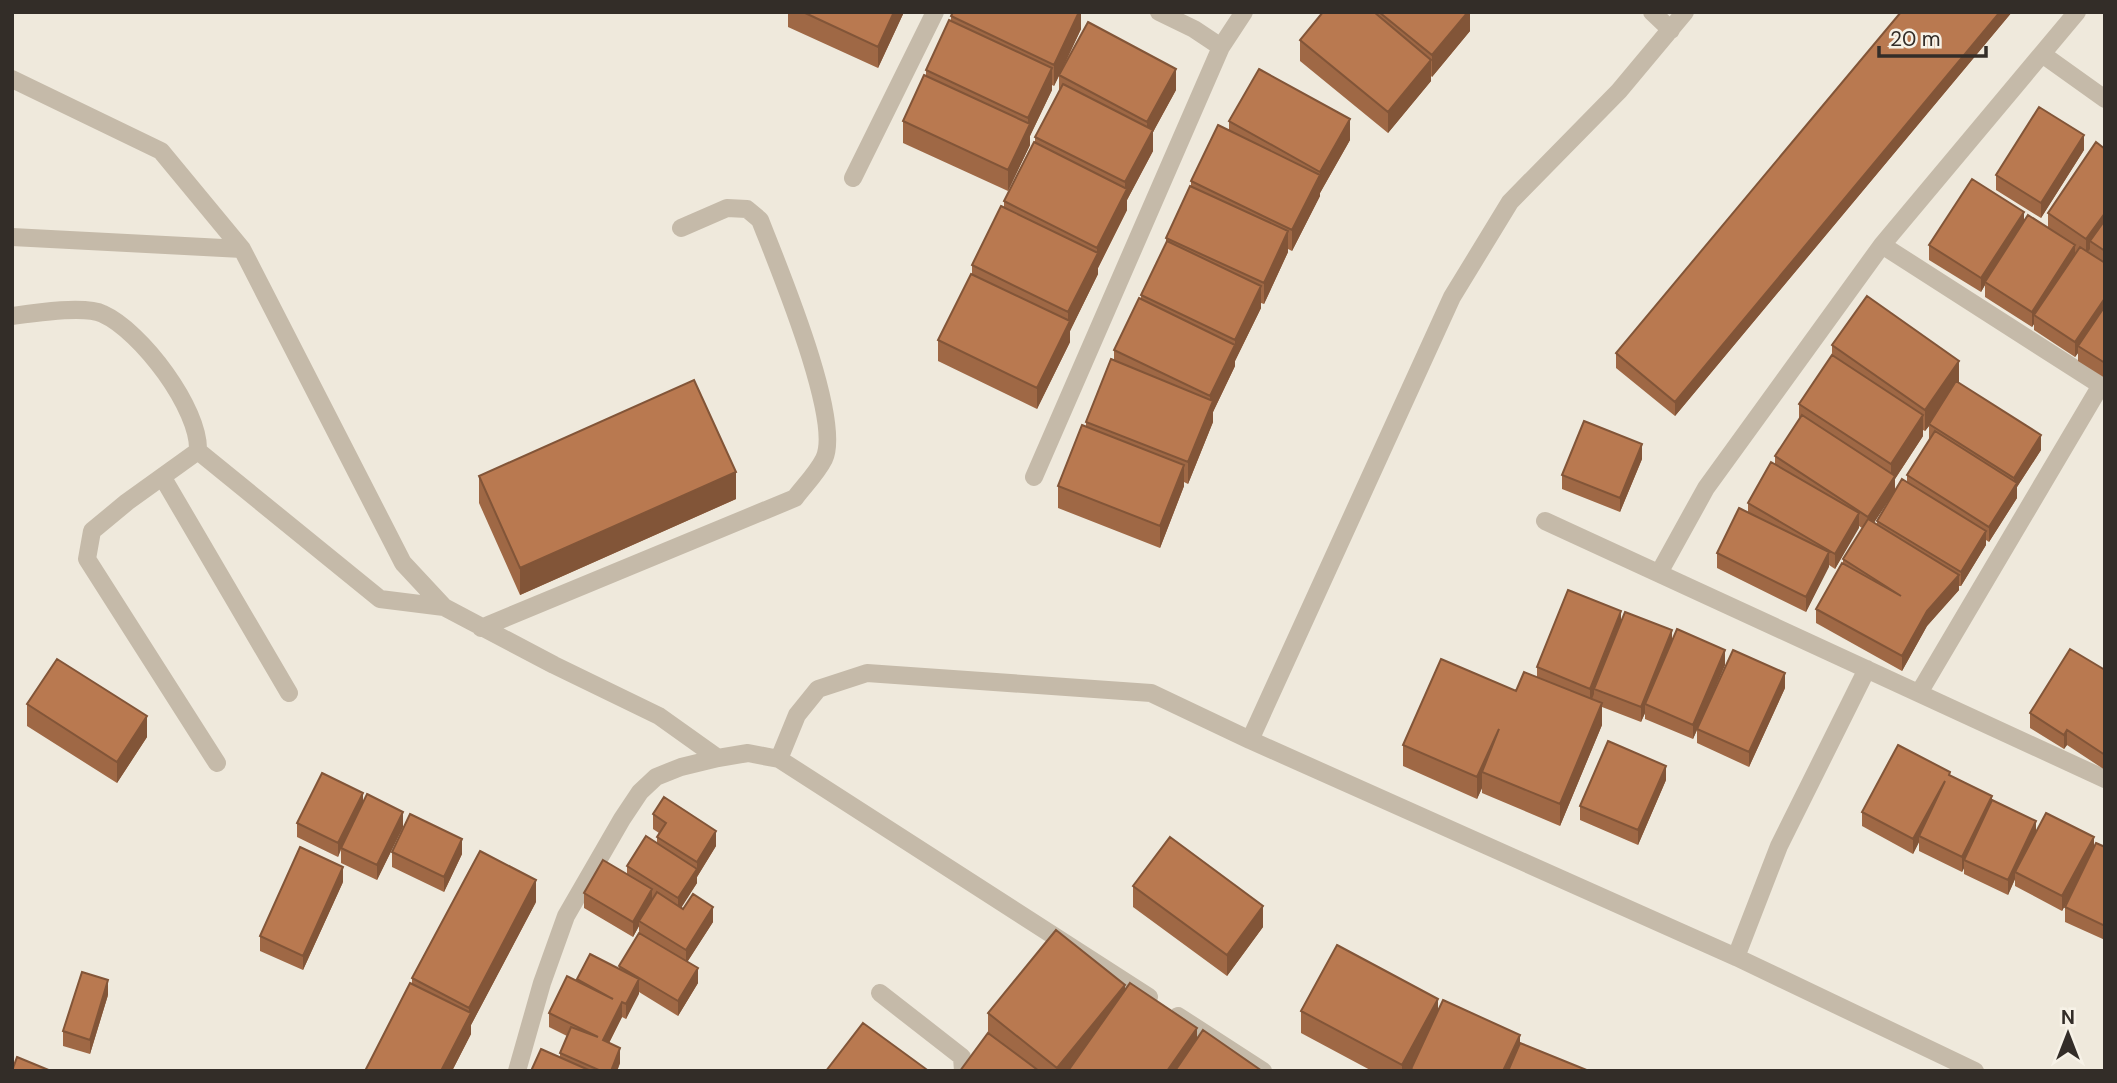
<svg xmlns="http://www.w3.org/2000/svg" width="2117" height="1083" viewBox="0 0 2117 1083" font-family="'DM Sans',sans-serif">
	<rect width="100%" height="100%" fill="#efe9dc"/>
	<g fill="none" stroke-linecap="round" stroke-linejoin="round">
		<path stroke="#c5baa9" stroke-width="18" d="M1159,12L1194,29L1221,47
			M1652,12L1671,30
			M2042,54L2105,99
			M12,79L161,151L242,249L403,563L444,607L554,665L659,716L718,758L748,753L779,759L1149,997
			M853,178L935,12
			M12,237L242,249
			M1882,245L2105,388
			M12,316C33,313 85,305 103,314C141,331 200,409 198,451L127,502L92,531L87,559L217,763
			M198,451L380,599L444,607
			M1034,477L1221,47L1244,12
			M163,478L289,693
			M1545,521L2105,779
			M1659,573L1706,488L1882,245L2077,12
			M481,628L795,498C804,486 817,473 824,459C843,420 777,264 760,220L747,209L727,208L681,228
			M1919,693L2101,385
			M1250,740L1452,297L1510,202L1619,91L1685,12
			M779,759L797,715L818,689L867,673L1151,693L1250,740L1736,957L1975,1071
			M1736,957L1779,846L1867,669
			M880,993L962,1057L963,1071
			M1178,1016L1263,1071
			M517,1071L542,983L566,916L622,819L640,792L656,777L681,767L718,758"/>
	</g>
	<path fill="#9f6845" fill-rule="evenodd" d="M788,12H904L878,68L788,27Z
		M1081,12V29L1062,70L1176,90L1153,132V151L1127,200V210L1098,268V274L1070,331V342L1037,409L938,361V340L972,274V265L1004,207V201L1035,143V137L1059,91V76L1054,86L1052,85V90L1030,136V145L1008,191L903,143V121L926,76V70L951,21V16Z
		M1323,12H1470V31L1432,77L1431,76V81L1388,133L1300,61V40Z
		M1901,12H2012L1675,416L1616,368V353Z
		M1229,121L1350,140L1320,193V196L1292,251L1288,249V252L1264,304L1261,303V308L1235,361V366L1213,412V422L1188,484L1184,482V486L1160,548L1058,508V486L1086,426V422L1114,360V350L1141,299V295L1166,244V238L1191,187V181L1229,131Z
		M2105,149V378L2078,361V353L2075,357L2034,330V324L2032,327L1985,297V285L1981,292L1929,260V245L2024,220L2048,227V213Z
		M2084,150L2041,218L1996,190V175Z
		M1832,345L1959,383L2041,450L2017,487V498L1989,542L1986,540V545L1961,586H1959V590L1927,626L1902,671L1816,623V609L1843,564V559L1862,528L1859,526L1835,569L1829,565L1806,612L1717,568V553L1748,512V503L1775,464V456L1799,420V404L1832,355ZM1929,426V439H1930L1907,475V481L1895,491V479L1923,436V430L1925,431ZM1894,492L1877,521V524L1874,522Z
		M1642,459L1620,512L1562,489V475Z
		M479,476L736,499L520,595L479,503Z
		M1621,622L1672,640L1725,665L1707,707L1785,688L1749,767L1697,743V730L1693,739L1645,719V713L1641,722L1602,707V725L1560,826L1482,793V788L1477,799L1403,766V745L1516,691L1537,677V667Z
		M2105,670V770L2067,745L2064,749L2030,728V713Z
		M27,704L147,737L117,783L27,726Z
		M1950,775L1992,800L2036,833L2094,849L2105,847V940L2065,922V907L2076,885L2062,911L2015,886V879L2008,895L1964,874V868L1962,872L1919,851V842L1913,854L1862,826V812Z
		M1666,780L1638,845L1580,820V806Z
		M363,804L403,827L377,880L341,863V850L338,857L297,837V823Z
		M653,814L716,846L697,877V883L681,907L713,922L687,962L698,983L678,1016L639,992L626,1019L622,1017L609,1043L620,1063L617,1071H531L560,1057V1053L567,1036L549,1027V1013L577,981V979L619,969V966L639,933V926L633,937L584,908V893L627,874V866L657,843V837L659,833L653,829Z
		M392,852L462,854L444,892L392,867Z
		M343,882L303,970L260,951V936Z
		M1133,886L1263,927L1227,976L1133,907Z
		M536,902L471,1025V1034L452,1071H365L412,983V978Z
		M1125,989L1197,1039L1262,1071H960L988,1033V1013Z
		M108,995L90,1054L63,1046V1031Z
		M1438,1010L1520,1044L1589,1071H1372L1301,1033V1011Z"/>
	<path fill="#825538" d="M894,12H904L878,68V47Z
		M1079,12H1081V29L1054,86V65Z
		M1468,12H1470V31L1432,77V55Z
		M2000,12H2012L1675,416V402Z
		M1431,60V81L1388,133V112Z
		M1052,68V90L1030,136V145L1008,191V170L1028,128V118Z
		M1176,69V90L1153,132V151L1127,200V210L1098,268V274L1070,331V342L1037,409V388L1068,323V312L1097,254V248L1125,192V182L1147,142V122Z
		M1350,119V140L1320,193V172Z
		M2084,135V150L2041,218V203Z
		M1320,175V196L1292,251V230Z
		M2024,212V227L1985,282V285L1981,292V278Z
		M2105,213V227L2090,241V249L2086,254V239Z
		M1288,231V252L1264,304V283Z
		M2075,245V260L2034,315V324L2032,327V312Z
		M1261,286V308L1235,361V366L1213,412V422L1188,484V462L1210,408V396L1235,345V340Z
		M2105,298V313L2078,346V353L2075,357V342Z
		M1959,361V382L1930,425L1929,424V426L1925,431V410Z
		M1923,415V436L1895,479V491L1868,532V517L1891,483V464Z
		M2041,435V450L2017,487V498L1989,542V527L2014,488V478Z
		M1642,444V459L1620,512V498Z
		M1184,465V486L1160,548V526Z
		M736,472V499L520,595V568Z
		M1859,513V528L1835,569V554Z
		M1986,531V545L1961,586V572Z
		M1829,552V567L1806,612V597Z
		M1959,575V590L1927,626L1902,671V656L1927,611Z
		M1621,611V626L1594,689V694L1590,704V689Z
		M1672,630V645L1645,704V713L1641,722V707Z
		M1725,650V665L1693,739V725Z
		M1785,673V688L1749,767V752Z
		M1602,703V725L1560,826V804Z
		M147,716V737L117,783V762Z
		M1499,729L1482,772V788L1477,799V777Z
		M2067,730V745L2064,749V735Z
		M1666,766V780L1638,845V830Z
		M1945,781L1919,836V842L1913,854V839Z
		M363,793V807L341,848L338,857V843Z
		M1992,796V810L1964,860V868L1962,872V857Z
		M403,812V827L377,880V865Z
		M2036,821V836L2015,872V879L2008,895V880Z
		M716,831V846L697,877V883L678,913V898L697,869V862Z
		M2094,837V852L2062,911V896Z
		M462,839V854L444,892V877Z
		M343,867V882L303,970V956Z
		M536,880V902L471,1025V1034L452,1071H441L469,1018V1008Z
		M652,889V903L639,921V926L633,937V922Z
		M1263,906V927L1227,976V955Z
		M713,907V922L686,964V950Z
		M698,968V983L678,1016V1001Z
		M639,979V994L626,1019V1004Z
		M108,980V995L90,1054V1040Z
		M1125,985V1007L1073,1071H1057V1068Z
		M1438,999V1020L1411,1071H1402V1065Z
		M622,1002V1017L603,1055V1040Z
		M1197,1028V1050L1182,1071H1167Z
		M1520,1035V1057L1513,1071H1503Z
		M620,1048V1063L617,1071H611Z"/>
	<path fill="#b97950" stroke="#825538" stroke-width="2" d="M803,12H894L878,47Z
		M953,12H1079L1054,65L951,16Z
		M1323,12H1374L1431,60L1388,112L1300,40Z
		M1379,12H1468L1432,55Z
		M1901,12H2000L1675,402L1616,353Z
		M949,20L1052,68L1028,118L926,70Z
		M1088,22L1176,69L1147,122L1059,75Z
		M1259,69L1350,119L1320,172L1229,121Z
		M924,75L1030,124L1008,170L903,121Z
		M1063,84L1153,130L1125,182L1035,137Z
		M2039,107L2084,135L2041,203L1996,175Z
		M1218,125L1320,175L1292,230L1191,181Z
		M1034,142L1127,189L1097,248L1004,201Z
		M2096,142L2105,149V213L2086,239L2048,213Z
		M1972,179L2024,212L1981,278L1929,245Z
		M1190,186L1288,231L1264,283L1166,238Z
		M1001,206L1098,253L1068,312L972,265Z
		M2028,215L2075,245L2032,312L1985,282Z
		M2105,220V251L2090,241Z
		M1167,241L1261,286L1235,340L1141,295Z
		M2080,247L2105,263V298L2075,342L2034,315Z
		M971,274L1070,321L1037,388L938,340Z
		M1867,296L1959,361L1925,410L1832,345Z
		M1139,298L1235,345L1210,396L1114,350Z
		M2105,306V363L2078,346Z
		M1832,355L1923,415L1891,464L1799,404Z
		M1111,359L1213,401L1188,462L1086,422Z
		M694,380L736,472L520,568L479,476Z
		M1956,381L2041,435L2014,478L1929,424Z
		M1802,415L1895,476L1868,517L1775,456Z
		M1584,421L1642,444L1620,498L1562,475Z
		M1082,425L1184,465L1160,526L1058,486Z
		M1935,431L2017,483L1989,527L1907,475Z
		M1771,462L1859,513L1835,554L1748,503Z
		M1902,479L1986,531L1961,572L1877,521Z
		M1739,508L1829,552L1806,597L1717,553Z
		M1868,519L1959,575L1927,611L1902,656L1816,609L1842,563L1901,596L1843,559Z
		M1568,590L1621,611L1590,689L1537,667Z
		M1625,612L1672,630L1641,707L1594,689Z
		M1677,629L1725,650L1693,725L1645,704Z
		M2070,649L2105,670V755L2067,730L2064,735L2030,713Z
		M1733,650L1785,673L1749,752L1697,729Z
		M57,659L147,716L117,762L27,704Z
		M1441,659L1516,691L1524,672L1602,703L1560,804L1482,772L1499,729L1477,777L1403,745Z
		M1608,741L1666,766L1638,830L1580,806Z
		M1898,745L1950,772L1949,775L1992,796L1962,857L1919,836L1945,781L1913,839L1862,812Z
		M322,773L363,793L338,843L297,823Z
		M367,794L403,812L377,865L341,848Z
		M664,797L716,831L697,862L657,837L666,823L653,814Z
		M1992,800L2036,821L2008,880L1964,860Z
		M2046,813L2094,837L2062,896L2015,872Z
		M410,814L462,839L444,877L392,852Z
		M646,836L697,869L678,898L627,866Z
		M1170,837L1263,906L1227,955L1133,886Z
		M2096,843L2105,847V926L2065,907Z
		M300,847L343,867L303,956L260,936Z
		M480,851L536,880L469,1008L412,978Z
		M603,860L652,889L633,922L584,893Z
		M657,892L683,909L693,894L713,907L686,950L639,921Z
		M1056,930L1125,985L1057,1068L988,1013Z
		M639,933L698,968L678,1001L619,966Z
		M1337,945L1438,999L1402,1065L1301,1011Z
		M590,954L639,979L626,1004L622,1002L603,1040L620,1048L611,1071H601L560,1053L571,1027L598,1037L549,1013L567,976L613,999L577,979Z
		M82,972L108,980L90,1040L63,1031Z
		M410,983L471,1013L441,1071H365Z
		M1130,983L1197,1028L1167,1071H1068Z
		M1443,1000L1520,1035L1503,1071H1415L1411,1069Z
		M863,1023L926,1069L924,1071H826Z
		M1203,1030L1262,1071H1175Z
		M988,1033L1039,1071H960Z
		M1520,1043L1589,1071H1508Z
		M541,1049L591,1071H531Z
		M17,1057L51,1071H12Z"/>
	<rect width="2117" height="1083" fill="none" stroke="#332d28" stroke-width="28"/>
	<g transform="translate(2068 1034)" stroke="#f7f2e7" stroke-width="5" paint-order="stroke">
	<path d="M0-5L12 26L0 18L-12 26Z" fill="#332d28"/>
	<text y="-10" font-size="19" font-weight="bold" text-anchor="middle" fill="#332d28">N</text>
	</g>
	<path d="M1879 46v10h107v-10" fill="none" stroke="#332d28" stroke-width="3.5"/>
	<text x="1890" y="46" font-size="21" fill="#332d28" stroke="#f7f2e7" stroke-width="5" paint-order="stroke">20 m</text>
</svg>
